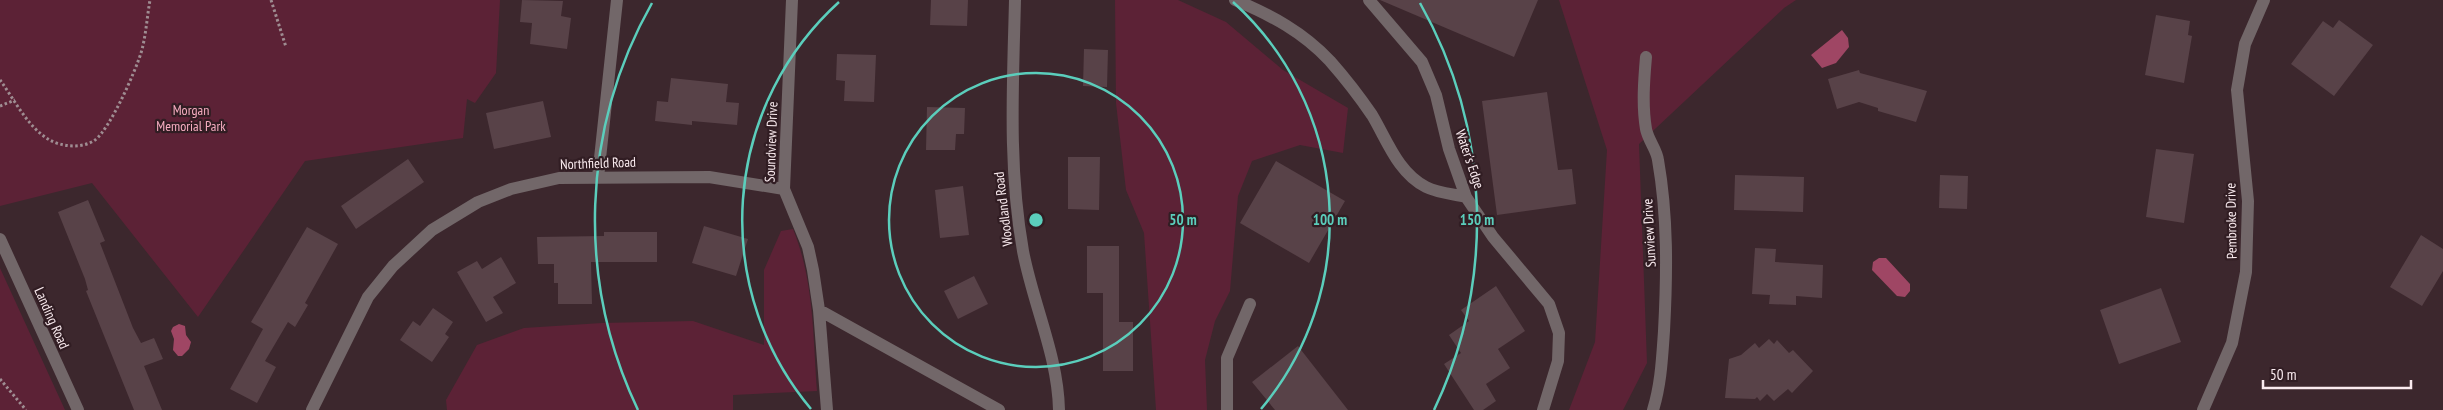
<svg xmlns="http://www.w3.org/2000/svg" width="2443" height="410" viewBox="0 0 2443 410" font-family="'PT Sans Narrow',sans-serif">
	<rect width="100%" height="100%" fill="#3c272d"/>
	<path fill="#5c2236" d="M0,0H500L496,73L475,103L467,99L463,138L305,161L198,317L92,183L0,206Z
		M1115,0H1178L1226,22L1283,70L1348,108L1343,153L1300,145L1252,161L1238,196L1230,291L1215,321L1205,360L1207,410H1156L1144,233L1126,190L1116,103Z
		M1559,0H1796L1784,8L1639,144L1647,363L1623,410H1569L1595,342L1607,150Z
		M793,229C814,280 813,337 817,391L733,395V410H447L446,400L477,345L524,328L602,323L693,321L764,345V270L781,231Z
		M0,268L65,410H0Z"/>
	<path fill="#9f4664" d="M1842,30L1848,38L1849,47L1836,63L1822,68L1811,55Z
		M1879,258H1886L1910,284V291L1905,297L1897,296L1872,270L1873,262Z
		M179,324L185,326L186,335L191,342L189,349L182,356H178L173,350L174,339L171,331L173,327Z"/>
	<path fill="#584248" d="M522,0L563,1L561,16L571,18L567,49L530,44L532,23L520,22Z
		M931,0H968L967,26L930,25Z
		M1380,0H1538L1514,57Z
		M2156,15L2190,21L2188,35L2192,36L2184,83L2145,75Z
		M2339,20L2373,45L2334,96L2291,64L2323,21L2333,28Z
		M1084,49L1108,50L1107,87L1083,86Z
		M837,54L876,55L874,102L844,101L845,81L836,80Z
		M1859,70L1860,73L1927,91L1916,122L1878,111V108L1859,102L1837,109L1828,79Z
		M671,78L728,84L726,102L739,103L737,125L692,121V125L655,121L657,101L668,102Z
		M1547,92L1558,170L1572,169L1576,204L1497,215L1482,101Z
		M543,101L551,137L494,149L486,113Z
		M927,107L965,108L964,134H956L955,150H926Z
		M2156,149L2194,154L2184,223L2146,217Z
		M1068,157H1100L1099,210L1068,209Z
		M408,159L424,182L356,229L341,206Z
		M1276,161L1345,201L1309,263L1240,223Z
		M1735,175L1804,177L1803,212L1734,210Z
		M1940,175L1968,176L1967,209L1939,208Z
		M963,186L969,235L940,238L935,190Z
		M88,200L105,241L100,243L133,328L141,343L154,338L163,359L144,366L162,410H134L86,291L88,290L85,279L58,212Z
		M704,226L748,239L736,276L692,263Z
		M307,227L338,244L305,303L308,305L295,327L288,322L265,361L276,367L257,403L230,389L263,329L251,322Z
		M604,232H657V262H591L592,304H558V283H554V264H538L537,237L604,236Z
		M2421,235L2443,249V271L2422,306L2390,287Z
		M1087,246H1119V322H1133V371H1103V293H1087Z
		M1755,248L1776,249L1775,262L1823,265L1822,298L1796,296V305L1769,304L1770,295L1752,294Z
		M501,257L516,283L493,297L503,313L486,322L457,272L477,261L482,269Z
		M974,276L988,304L958,319L944,291Z
		M1496,286L1525,331L1498,349L1510,368L1486,384L1496,401L1483,410H1474L1444,364L1461,353L1449,335L1469,321L1461,310Z
		M2161,288L2181,342L2119,364L2100,310Z
		M433,308L453,322L445,334L449,337L432,362L400,340L413,321L420,326Z
		M1769,339L1774,344L1777,340L1789,353L1793,350L1813,371L1792,393L1788,389L1774,401L1767,394L1760,401L1757,397L1755,399L1725,398L1729,359L1741,355L1755,343L1759,348Z
		M1298,346L1348,410H1275L1252,382Z"/>
	<g fill="none" stroke-linecap="round" stroke-linejoin="round">
		<path stroke="#9f8d92" stroke-width="3" stroke-dasharray="2.5 2.5" stroke-linecap="butt" d="M271,0L286,47
			M0,80C14,99 27,126 48,139C61,147 82,149 95,140C110,129 135,72 141,53C146,36 147,17 150,0
			M0,106L15,100
			M0,379L26,410"/>
		<path stroke="#726769" stroke-width="12" d="M792,0L784,189L808,247L813,270L819,310L827,410
			M1015,0C1013,84 1008,167 1023,251C1033,304 1058,356 1059,410
			M1235,0C1271,15 1303,32 1330,61C1345,78 1359,96 1372,115C1387,140 1398,173 1426,187C1438,193 1453,194 1466,197
			M1369,0L1422,62L1436,95L1449,149L1466,197L1493,237L1549,304L1559,333L1558,361L1543,410
			M1646,57C1644,80 1642,105 1646,129C1648,140 1657,150 1658,160C1668,217 1667,274 1664,331C1662,359 1661,384 1653,410
			M598,177L617,0
			M0,239L78,410
			M819,310L999,410
			M312,410L368,297L393,266L432,230L478,202L511,189L559,178L709,177L784,189
			M1227,410V358L1250,304
			M2203,410L2232,343L2246,272L2248,201L2237,90L2245,44L2264,0"/>
	</g>
	<g fill="none" stroke="#5bcebc" stroke-width="2.5">
		<circle cx="1036" cy="220" r="147"/>
		<path d="M811 409A294 294 0 0 1 839 2M1233 2A294 294 0 0 1 1261 409"/>
		<path d="M638 410A441 441 0 0 1 652 3M1420 3A441 441 0 0 1 1434 410"/>
	</g>
	<g text-anchor="middle" stroke-width="4.5" stroke-linejoin="round" paint-order="stroke">
		<g font-size="14" fill="#f7adc1" stroke="#311d23">
			<text x="191" y="115">Morgan<tspan x="191" dy="16">Memorial Park</tspan></text>
		</g>
		<g font-size="14" fill="#faebef" stroke="#311d23">
			<text transform="translate(771 142) rotate(-88)" y="5">Soundview Drive</text>
			<text transform="translate(1470 159) rotate(71)" y="5">Water's Edge</text>
			<text transform="translate(598 163) rotate(-2)" y="5">Northfield Road</text>
			<text transform="translate(1003 209) rotate(-97)" y="5">Woodland Road</text>
			<text transform="translate(2231 221) rotate(-91)" y="5">Pembroke Drive</text>
			<text transform="translate(1649 233) rotate(-93)" y="5">Sunview Drive</text>
			<text transform="translate(52 318) rotate(66)" y="5">Landing Road</text>
		</g>
	</g>
	<circle cx="1036" cy="220" r="8" fill="#5bcebc" stroke="#311d23" stroke-width="2.5"/>
	<g font-size="15" text-anchor="middle" font-weight="bold" fill="#5bcebc" stroke="#311d23" stroke-width="4.5" stroke-linejoin="round" paint-order="stroke">
		<text x="1183" y="225">50 m</text>
		<text x="1330" y="225">100 m</text>
		<text x="1477" y="225">150 m</text>
	</g>
	<path d="M2263 380v8h148v-8" fill="none" stroke="#faebef" stroke-width="2.5"/>
	<text x="2270" y="380" font-size="15" fill="#faebef" stroke="#311d23" stroke-width="4" paint-order="stroke">50 m</text>
</svg>
